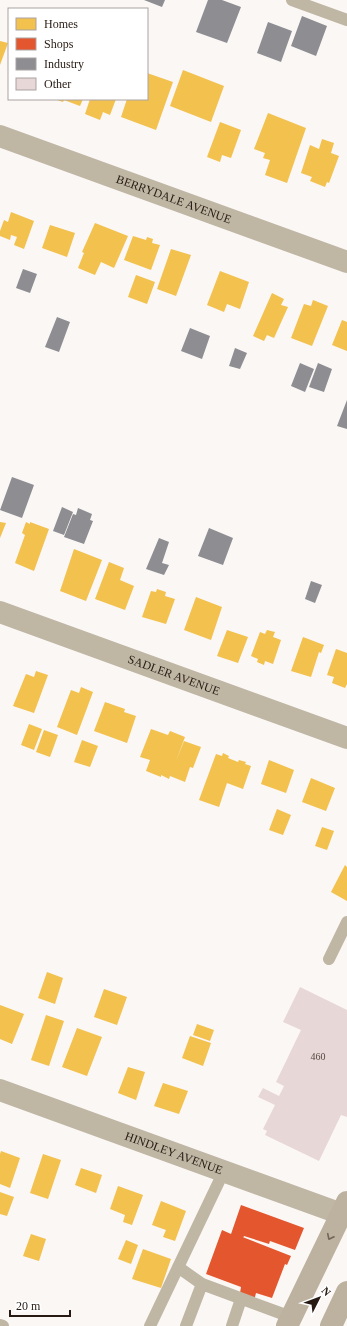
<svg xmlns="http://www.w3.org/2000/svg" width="347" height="1326" viewBox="0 0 347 1326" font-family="Georgia,serif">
	<rect width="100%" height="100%" fill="#fbf7f5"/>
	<path fill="#f2c14e" d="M0,41L8,43L0,65Z
		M183,70L224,86L211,122L170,106Z
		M147,73L173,82L156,130L121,117L127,99H147Z
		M54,99H83L80,106L64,100L63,102Z
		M90,99H116L110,115L103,112L100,120L85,114Z
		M268,113L306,128L287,183L265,175L270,160L263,158L265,153L254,149Z
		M220,122L241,130L231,158L222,155L220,162L207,157Z
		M322,139L334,143L331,153L339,156L329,183L327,182L325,187L310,181L312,177L301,173L310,145L319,149Z
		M11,212L34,221L24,249L14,245L17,237L11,235L10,240L0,236V231L4,220L8,222Z
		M95,223L128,236L114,268L101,262L95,275L78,268L84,253L82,252Z
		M50,225L75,233L67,257L42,248Z
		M133,236L146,240L147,237L153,239L152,243L160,245L151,270L124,260Z
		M171,249L191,255L176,296L157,289Z
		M220,271L249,282L240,309L227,304L224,312L207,305Z
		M136,275L155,282L147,304L128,297Z
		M272,293L284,299L281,305L288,307L274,338L267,335L264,341L253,336Z
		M313,300L328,306L312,346L291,338L304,304L311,306Z
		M342,320L347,322V351L332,345Z
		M0,522L6,523L0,538Z
		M26,522L30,524V522L49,529L34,571L15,563L25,535L22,533Z
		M74,549L102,560L86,601L60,591Z
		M109,562L124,568L120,580L134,586L125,610L95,599Z
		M157,589L166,592L165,596L175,599L166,624L142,617L151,591L156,592Z
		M196,597L222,607L211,640L184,630Z
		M227,630L248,637L238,663L217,656Z
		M267,630L275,632L273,637L281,640L273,664L265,661L264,665L257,662L258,659L251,656L260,632L265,634Z
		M303,637L324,645L321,653L319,652L311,677L291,671Z
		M336,649L347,653V684L345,688L332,683L334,677L327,675Z
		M36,671L48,675L34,713L13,706L26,674L34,677Z
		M81,687L93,692L77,735L57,727L71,690L79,693Z
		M105,702L125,709L124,712L136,716L127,743L94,731Z
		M29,724L42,729L34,750L21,745Z
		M151,729L168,735L170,731L185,737L176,761L184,741L201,747L193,768L190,767L185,782L170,776L169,779L161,775V777L146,771L150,760L140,757Z
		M44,730L58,735L50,757L36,752Z
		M82,740L98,746L90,767L74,762Z
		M223,753L229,756L228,758L238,762L239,760L246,762L245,764L251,766L243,789L227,783L219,807L199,800L216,754L222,756Z
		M269,760L294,770L286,793L261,784Z
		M311,778L335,788L326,811L302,802Z
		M277,809L291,815L283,835L269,830Z
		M322,827L334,831L327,850L315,846Z
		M345,865L347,867V901L331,892Z
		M47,972L63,978L55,1004L38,998Z
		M104,989L127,997L117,1025L94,1017Z
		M0,1005L24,1014L12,1044L0,1039Z
		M46,1015L64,1021L49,1066L31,1060Z
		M197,1024L214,1030L210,1041L193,1035Z
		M77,1028L102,1037L87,1076L62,1067Z
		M190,1036L211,1043L203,1066L182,1058Z
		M128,1067L145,1072L136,1100L118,1093Z
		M163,1083L188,1091L179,1114L154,1106Z
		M1,1151L20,1158L10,1188L0,1184V1154Z
		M43,1154L61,1160L48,1199L30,1193Z
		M81,1168L102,1175L96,1193L75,1185Z
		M118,1186L143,1195L132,1225L123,1222L125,1215L110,1209Z
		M0,1192L14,1197L7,1216L0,1214Z
		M161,1201L186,1211L175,1241L163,1237L166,1230L152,1225Z
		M31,1234L46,1239L39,1261L23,1256Z
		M126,1240L138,1245L131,1264L118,1259Z
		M143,1249L171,1259L161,1288L132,1279Z"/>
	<path fill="#e4572e" d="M241,1205L304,1228L295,1250L270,1241L269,1244L244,1236L243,1238L240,1236L291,1256L287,1265L285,1264L272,1298L256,1293L255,1297L252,1298L240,1293L241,1287L206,1274L222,1230L231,1234Z"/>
	<path fill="#8d8d92" d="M144,0H165L162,7Z
		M208,0H222L241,7L227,43L196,32Z
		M302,16L327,26L316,56L291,46Z
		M268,22L292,31L281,62L257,53Z
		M23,269L37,274L30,293L16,288Z
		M57,317L70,322L59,352L45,347Z
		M190,328L210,336L202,359L181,351Z
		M235,348L247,353L240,369L229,366Z
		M300,363L314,369L305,392L291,386Z
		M318,363L332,369L324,392L309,387Z
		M347,400V429L337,426Z
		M12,477L34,485L22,518L0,510Z
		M62,507L73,512L64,535L53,531Z
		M78,508L92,514L90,520L93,521L84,544L64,537L73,514L76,515Z
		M209,528L233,538L223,565L198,556Z
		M159,538L169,542L162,563L169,565L164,575L146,569Z
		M311,581L322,585L315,603L305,599Z"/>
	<path fill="#e8d7d7" d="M300,987L347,1010V1117L341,1115L319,1161L265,1135L267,1131L263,1129L275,1105L258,1097L263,1088L279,1096L284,1086L276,1082L301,1030L283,1022Z"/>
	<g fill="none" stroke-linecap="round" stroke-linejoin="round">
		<path stroke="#bfb6a4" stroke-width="12" d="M292,0L347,20
			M329,959L347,922
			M178,1267L202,1284
			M0,1325L3,1326
			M150,1326L224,1171
			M186,1326L202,1284L291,1317
			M232,1326L241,1299"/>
		<g stroke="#bfb6a4" stroke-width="22">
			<path id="s1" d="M0,136L347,262"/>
			<path id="s2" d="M0,612L347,738"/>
			<path id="s3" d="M0,1090L347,1216"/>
		</g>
		<path stroke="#bdb29f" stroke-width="22" d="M287,1326L347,1202
			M331,1326L347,1292"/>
	</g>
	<defs><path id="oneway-chevron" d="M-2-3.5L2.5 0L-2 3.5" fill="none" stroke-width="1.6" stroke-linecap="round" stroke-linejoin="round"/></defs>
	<use stroke="#726659" href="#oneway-chevron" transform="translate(330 1237) rotate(116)"/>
	<g text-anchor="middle" stroke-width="4" stroke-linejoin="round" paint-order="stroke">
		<g font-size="10" fill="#574944">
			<text x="318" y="1060">460</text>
		</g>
		<g font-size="12" fill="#271a13" stroke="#fff">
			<text dy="4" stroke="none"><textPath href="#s1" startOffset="185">BERRYDALE AVENUE</textPath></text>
			<text dy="4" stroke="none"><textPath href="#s2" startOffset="185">SADLER AVENUE</textPath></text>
			<text dy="4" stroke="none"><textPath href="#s3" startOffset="185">HINDLEY AVENUE</textPath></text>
		</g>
	</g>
	<rect x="8" y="8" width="140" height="92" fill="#ffffff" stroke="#a9a3a1"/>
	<rect x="16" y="18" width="20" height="12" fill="#f2c14e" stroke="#a9a3a1"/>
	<text x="44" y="28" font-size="12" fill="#271a13">Homes</text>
	<rect x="16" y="38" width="20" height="12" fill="#e4572e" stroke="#a9a3a1"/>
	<text x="44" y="48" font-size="12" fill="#271a13">Shops</text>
	<rect x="16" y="58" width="20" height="12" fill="#8d8d92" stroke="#a9a3a1"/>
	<text x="44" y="68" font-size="12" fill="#271a13">Industry</text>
	<rect x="16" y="78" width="20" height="12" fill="#e8d7d7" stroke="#a9a3a1"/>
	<text x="44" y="88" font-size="12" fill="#271a13">Other</text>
	<g transform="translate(319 1298) rotate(48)" stroke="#ffffff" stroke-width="3" paint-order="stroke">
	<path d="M0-3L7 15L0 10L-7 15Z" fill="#271a13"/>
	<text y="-6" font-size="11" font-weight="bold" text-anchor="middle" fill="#271a13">N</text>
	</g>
	<path d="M10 1310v6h60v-6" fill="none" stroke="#271a13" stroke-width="2"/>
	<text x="16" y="1310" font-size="12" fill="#271a13" stroke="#ffffff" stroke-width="3" paint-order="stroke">20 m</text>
</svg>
